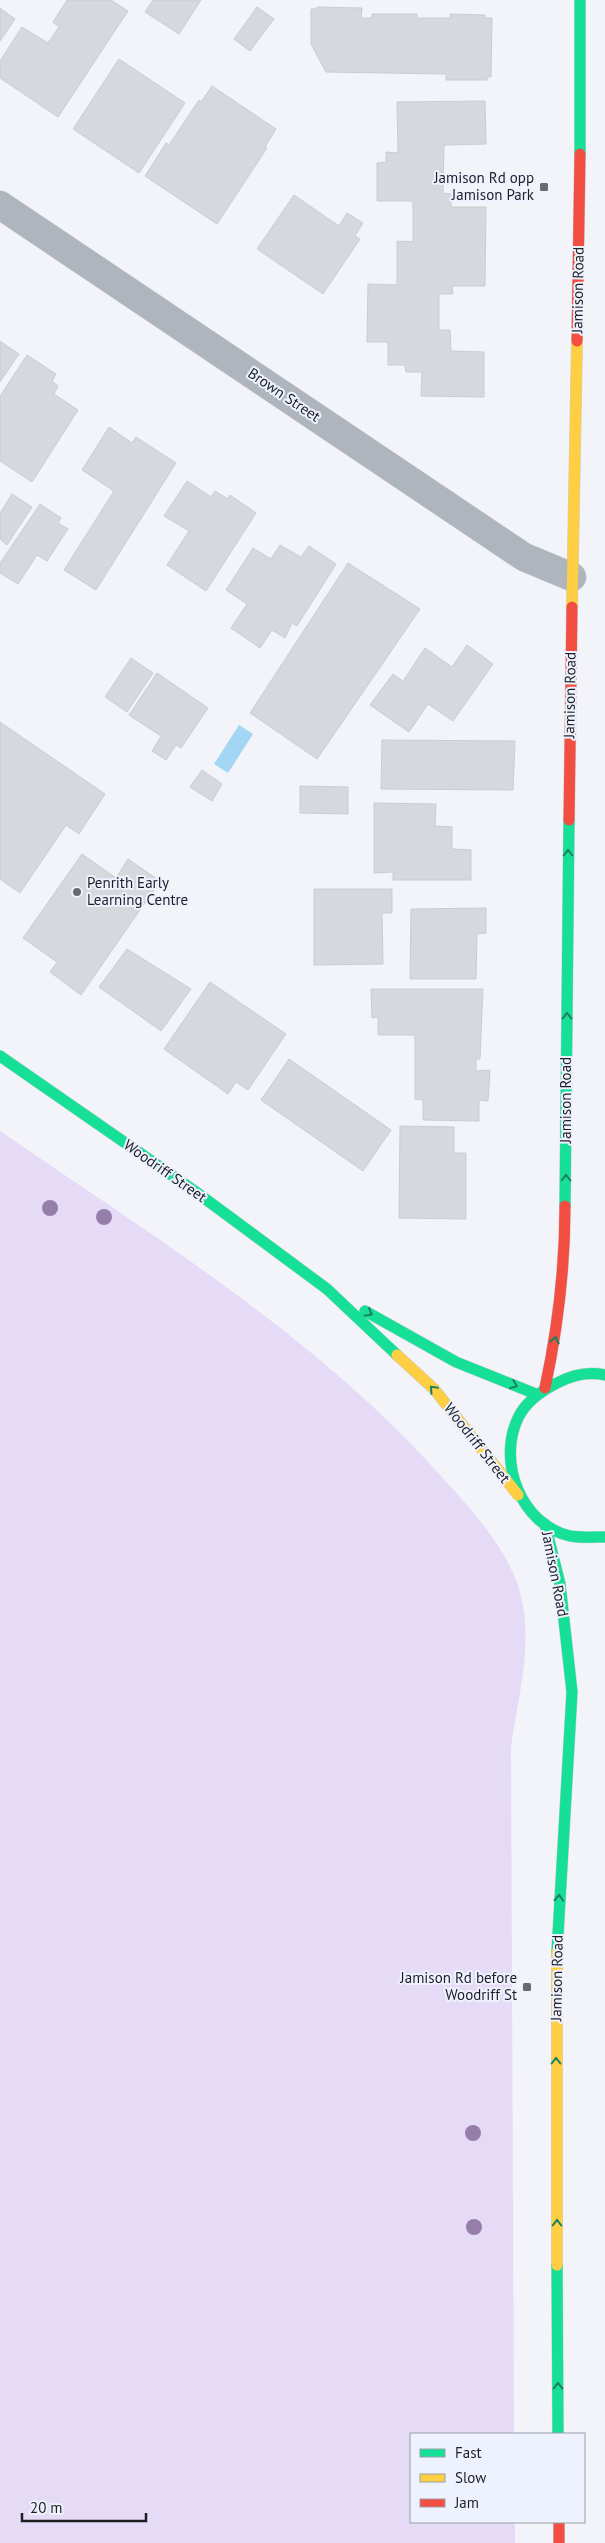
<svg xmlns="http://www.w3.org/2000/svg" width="605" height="2543" viewBox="0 0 605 2543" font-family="'PT Sans',sans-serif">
	<rect width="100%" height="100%" fill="#f2f4fa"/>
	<path fill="#e6dbf7" d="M0,1131C157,1239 324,1341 450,1486C477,1516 507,1550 519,1589C535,1639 518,1696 511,1747L514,2434H411V2522H515V2543H0Z"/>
	<path fill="#a2d6f4" d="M239,725L253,734L228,773L214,764Z"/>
	<path fill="#d7d8dd" stroke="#cbccd1" d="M67,0H111L128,11L58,117L0,78V61L22,27L48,43L59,27L53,22Z
		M153,0H201L179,34L145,12Z
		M257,7L274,19L250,51L234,39Z
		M317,7L362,8L361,18H372V14H417V18H450V14L485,15V18H492L491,77H487V80H446V74L326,72L311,44V9H317Z
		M0,8L15,19L0,41Z
		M119,59L185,103L139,173L73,129Z
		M212,86L276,129L265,147L267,148L217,224L145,176L166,143L169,145L199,100L201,102Z
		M485,101L486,144L444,145L443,193L451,194V207H486L485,286H452L453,294H439V330H450L451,351L484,352V397L421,396L422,372H406L405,365H388V342H367L368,284L397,285V241L413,242V201H377V163L386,162V152L398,153L397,102Z
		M294,195L339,226L347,213L363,223L355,236L360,239L323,294L257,249Z
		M0,341L19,354L0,382Z
		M27,355L56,374L52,381L58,386L54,394L78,410L32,482L0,461V396Z
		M109,427L132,443L136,437L176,463L96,590L64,570L114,491L82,470Z
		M187,481L211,497L215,491L228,499L230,495L256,513L206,591L167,565L189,531L164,516Z
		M12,494L32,507L7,545L0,539V513Z
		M40,504L61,518L58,523L68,529L47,561L37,555L18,584L0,573V563Z
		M280,545L301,557L309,546L336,564L297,626L292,623L285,638L272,630L260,648L231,628L247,604L226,590L253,548L271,559Z
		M348,563L420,609L317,759L250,713Z
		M467,645L493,664L453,721L428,704L409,732L370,705L393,674L403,681L425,648L452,667Z
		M131,658L153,673L127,712L105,697Z
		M157,673L208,708L181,748L176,745L166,760L152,751L161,736L129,715Z
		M0,722L105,794L79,834L66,825L20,893L0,879Z
		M382,740L515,741L513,790L381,789Z
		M202,770L222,784L212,801L190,787Z
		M300,786L348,787V814L300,813Z
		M374,803L436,804L435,826L452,827V849L471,850V880H393V872L374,873Z
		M82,854L116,878L128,859L160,881L81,995L50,972L57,962L23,938Z
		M314,889H392V913H382L383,964L314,965Z
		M486,908V933L477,934L476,979H410L411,909Z
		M127,949L191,989L161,1031L99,987Z
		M210,982L286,1034L248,1090L236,1082L228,1094L164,1049Z
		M371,989H483L480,1059H476V1071L490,1070L488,1101L479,1100V1121L423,1120V1100L415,1099V1035H378V1017L372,1018Z
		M289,1059L391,1130L363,1171L261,1100Z
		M400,1126L454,1127V1153H466V1219L399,1218Z"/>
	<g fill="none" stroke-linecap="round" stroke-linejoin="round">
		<defs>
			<path id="street" d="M0,205L524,557L572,577"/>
			<path id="fast" d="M580,0V154
				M0,1056L196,1192L327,1289L397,1355
				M565,1206L569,820
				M365,1311L456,1362L536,1394
				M605,1375C588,1371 572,1375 557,1383C541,1391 526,1401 518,1418C497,1462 521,1525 570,1536C581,1538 594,1537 605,1537
				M545,1524L560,1584L572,1692L557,1952
				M557,2265L558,2434"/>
			<path id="slow" d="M572,607L577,341
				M397,1355L434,1389L518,1495
				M557,1952V2265"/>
			<path id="jam" d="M577,341L580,154
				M569,820L572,607
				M545,1388C558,1327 565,1268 565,1206
				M559,2522V2543"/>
		</defs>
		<use href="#street" stroke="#ccced2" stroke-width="29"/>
		<use href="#fast" stroke="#ccced2" stroke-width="12"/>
		<use href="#slow" stroke="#ccced2" stroke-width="12"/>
		<use href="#jam" stroke="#ccced2" stroke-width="12"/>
		<use href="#street" stroke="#afb5bd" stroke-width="28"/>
		<use href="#fast" stroke="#16e098" stroke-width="11"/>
		<use href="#slow" stroke="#ffcf43" stroke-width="11"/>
		<use href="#jam" stroke="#f24e42" stroke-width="11"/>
	</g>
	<g fill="#957faa">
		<circle cx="50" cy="1208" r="8"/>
		<circle cx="104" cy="1217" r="8"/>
		<circle cx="473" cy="2133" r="8"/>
		<circle cx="474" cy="2227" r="8"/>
	</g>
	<defs><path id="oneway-chevron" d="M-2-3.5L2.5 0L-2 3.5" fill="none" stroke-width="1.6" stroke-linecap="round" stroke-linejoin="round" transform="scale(1.25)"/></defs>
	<g stroke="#1a805e">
		<use href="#oneway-chevron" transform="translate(568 853) rotate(-90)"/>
		<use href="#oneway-chevron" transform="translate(567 1016) rotate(-90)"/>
		<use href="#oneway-chevron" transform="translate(566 1178) rotate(-90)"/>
		<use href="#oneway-chevron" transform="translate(369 1313) rotate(29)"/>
		<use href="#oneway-chevron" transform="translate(555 1340) rotate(-78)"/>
		<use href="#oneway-chevron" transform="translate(514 1385) rotate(22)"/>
		<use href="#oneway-chevron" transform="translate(433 1389) rotate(-133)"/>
		<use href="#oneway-chevron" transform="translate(559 1898) rotate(-87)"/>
		<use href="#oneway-chevron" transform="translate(556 2061) rotate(-90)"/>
		<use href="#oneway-chevron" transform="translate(557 2223) rotate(-90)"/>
		<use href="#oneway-chevron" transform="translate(558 2386) rotate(-90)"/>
	</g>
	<g fill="#686a6e" stroke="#eef2fe" stroke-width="2">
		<rect x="539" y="182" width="10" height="10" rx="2.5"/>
		<circle cx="77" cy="892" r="5"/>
		<rect x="522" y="1982" width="10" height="10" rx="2.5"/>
	</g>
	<g text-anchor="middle" stroke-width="4" stroke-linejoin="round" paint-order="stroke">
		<g font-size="15" fill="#1d1f23" stroke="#eef2fe" text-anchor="end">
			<text x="534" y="183">Jamison Rd opp<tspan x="534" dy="17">Jamison Park</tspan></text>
			<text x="87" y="888" text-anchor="start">Penrith Early<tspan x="87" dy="17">Learning Centre</tspan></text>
			<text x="517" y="1983">Jamison Rd before<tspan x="517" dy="17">Woodriff St</tspan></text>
		</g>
		<g font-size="15" fill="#1d1f23" stroke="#eef2fe">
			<text transform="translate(578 290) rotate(-89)" y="5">Jamison Road</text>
			<text transform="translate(284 395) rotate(34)" y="5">Brown Street</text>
			<text transform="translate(570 695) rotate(-89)" y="5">Jamison Road</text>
			<text transform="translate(566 1100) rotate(-90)" y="5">Jamison Road</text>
			<text transform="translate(165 1171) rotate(35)" y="5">Woodriff Street</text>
			<text transform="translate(477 1443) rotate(52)" y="5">Woodriff Street</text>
			<text transform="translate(555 1574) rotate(79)" y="5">Jamison Road</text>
			<text transform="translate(557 1978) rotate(-89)" y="5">Jamison Road</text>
		</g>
	</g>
	<rect x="410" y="2433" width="175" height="90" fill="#eef2fe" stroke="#9a9ea6"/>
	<rect x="420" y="2449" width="25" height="8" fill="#16e098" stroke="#9a9ea6"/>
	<text x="455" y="2458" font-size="15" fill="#1d1f23">Fast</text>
	<rect x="420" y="2474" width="25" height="8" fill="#ffcf43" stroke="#9a9ea6"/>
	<text x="455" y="2483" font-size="15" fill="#1d1f23">Slow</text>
	<rect x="420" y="2499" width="25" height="8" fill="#f24e42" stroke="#9a9ea6"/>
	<text x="455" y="2508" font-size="15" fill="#1d1f23">Jam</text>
	<path d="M22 2513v8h124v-8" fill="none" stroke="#1d1f23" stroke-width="2.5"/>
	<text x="30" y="2513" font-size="15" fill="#1d1f23" stroke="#eef2fe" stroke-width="4" paint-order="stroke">20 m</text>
</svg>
